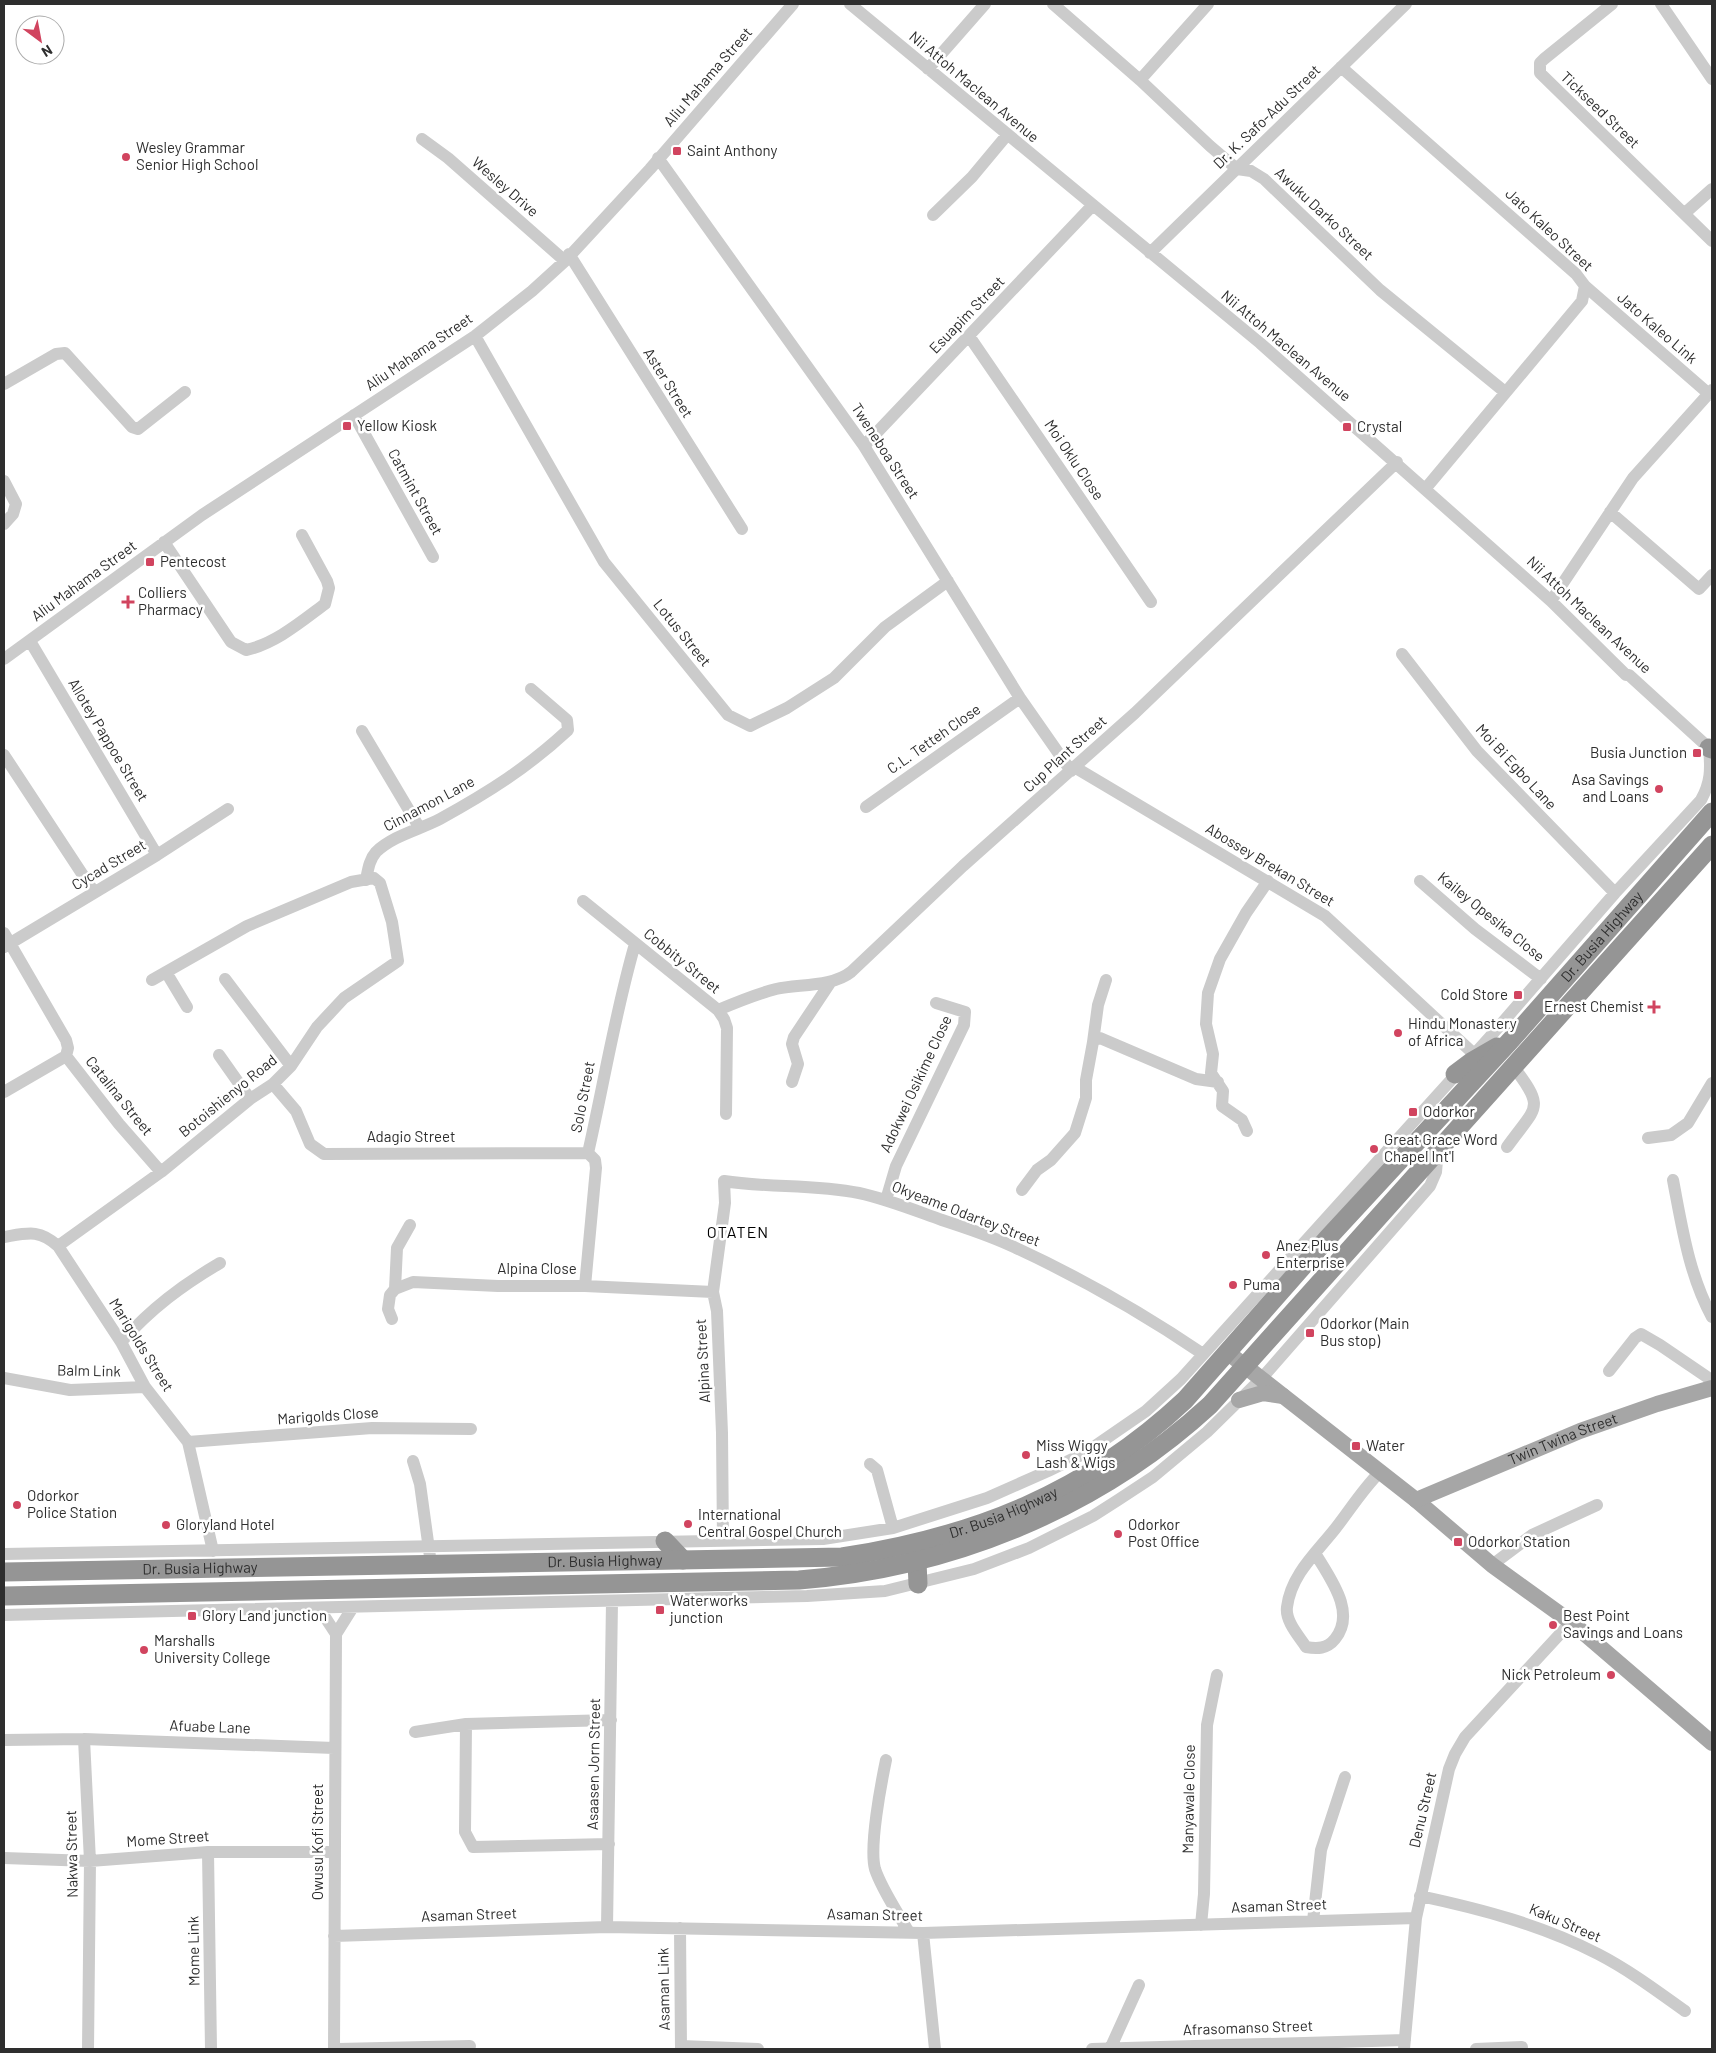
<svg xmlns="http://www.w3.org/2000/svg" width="1716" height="2053" viewBox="0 0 1716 2053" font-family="Barlow,sans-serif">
	<rect width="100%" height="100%" fill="#fff"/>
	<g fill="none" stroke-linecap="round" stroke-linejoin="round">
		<path stroke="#cbcbcb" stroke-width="12" d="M1053,4L1140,80L1210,146L1237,169L1251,171L1264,179L1380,290L1505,392
			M1612,4L1544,59L1540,63V73L1712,241
			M1661,4L1712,79
			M1341,67L1576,274L1585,286L1709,394
			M928,69L985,4
			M1140,80L1208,4
			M422,139L448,158L565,261
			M658,158L864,446L1020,698L1071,771
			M1685,213L1712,189
			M933,215L972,177L1007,135
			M1150,253L1406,4
			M569,254L742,529
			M475,336L604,562L728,715L750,726L787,708L834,678L885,627L948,581
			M969,336L1151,602
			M4,384L56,354L65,353L132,427L138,429L185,392
			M354,415L433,557
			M864,446L1092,206
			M4,481L16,504L13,514L4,524
			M1426,488L1582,301L1585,286
			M1610,512L1699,589L1712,575
			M164,542L231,642L246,650C275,644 302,621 325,604L329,588L327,581L302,535
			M1551,601L1633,478L1712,390
			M30,641L157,855
			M1402,654L1477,751L1615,893
			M4,659L202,515L475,336L532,291L565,261L650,169L793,4
			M362,731L419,827
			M4,755L94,892
			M1076,768L1325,916L1474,1054
			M866,807L1020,698
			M366,880C368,870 369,860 376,852C394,835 419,830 440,819C489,792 527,768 568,730L567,720L531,689
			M1420,881L1475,929L1541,979
			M583,901L718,1010L724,1019L727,1028L726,1114
			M4,933L66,1040L68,1048L66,1056L119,1124L161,1172
			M4,947L157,855L228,809
			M166,972L187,1007
			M225,979L291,1066
			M718,1010C737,1002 756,994 776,989C799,984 832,987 851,972L963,866L1135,713L1397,462
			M1093,1042L1098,1005L1106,980
			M219,1055L250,1099
			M792,1082L798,1064L792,1044L794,1037L830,983
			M273,1084L296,1111L310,1144L324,1154L588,1153
			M4,1092L66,1056
			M1247,1131L1242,1120L1222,1106L1223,1091L1211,1073L1213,1054L1206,1024L1208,993L1220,959L1246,913L1268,881
			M1648,1138L1671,1135L1688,1123L1712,1083
			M1507,1147C1537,1105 1546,1110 1513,1066
			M588,1153C604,1083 615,1013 635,944
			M1673,1180C1682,1227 1689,1275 1712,1317
			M1022,1190L1037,1170L1051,1160L1075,1133L1086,1098V1080L1093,1042L1096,1039L1100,1038L1196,1079L1218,1082
			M886,1200L896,1166L964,1025L965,1012L936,1003
			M4,1237C28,1233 39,1229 58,1246L161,1172L250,1099L273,1084L291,1066L317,1027L344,998L398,961L392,922L380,883L374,878L351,882L247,926L152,980
			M58,1246L121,1342L145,1387L188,1442L213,1551
			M585,1286L596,1168L595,1160L588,1153
			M395,1289L397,1248L410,1225
			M392,1319L388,1309L390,1295L395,1289L413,1282L498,1286H585L713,1292
			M121,1342C152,1308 181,1286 220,1263
			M1609,1371L1635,1338L1641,1334L1660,1345L1707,1377
			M4,1378L70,1390L145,1387
			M188,1442L372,1428L471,1429
			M413,1461L420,1484L431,1564
			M870,1464L877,1470L893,1528
			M723,1541L722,1433L717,1311L713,1292L725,1203L724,1181C768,1188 814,1184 859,1193C887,1199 914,1210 942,1220C966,1228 992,1236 1016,1248C1081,1278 1144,1314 1203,1354
			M1315,1553C1329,1577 1357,1612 1335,1639C1327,1649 1317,1649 1306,1647C1299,1636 1285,1621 1287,1607C1291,1575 1316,1553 1335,1529C1350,1510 1362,1490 1380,1472
			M4,1554L823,1539L893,1528L987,1498L1048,1471L1085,1453L1146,1411L1181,1379L1489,1038L1615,893L1701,800C1711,782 1711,769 1709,748L1629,675H1626L1551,601L1260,343L850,4
			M1492,1565L1532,1535L1597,1505
			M319,1608L336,1634
			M4,1615L807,1596L885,1591L974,1569L1029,1548L1093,1516L1118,1500L1153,1477L1207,1432L1262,1378L1430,1186L1436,1172L1438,1149
			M466,1724L465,1832L473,1847L609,1844
			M415,1732L466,1724L611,1720
			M84,1739L90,1861L88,2049
			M4,1740L84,1739L334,1748
			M886,1760C881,1784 869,1847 875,1869C882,1890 897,1911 908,1931
			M208,1852L211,2049
			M4,1858L90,1861L208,1852H334
			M1420,1896C1481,1909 1542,1925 1598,1954C1629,1970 1657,1991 1685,2011
			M1313,1921L1321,1850L1345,1777
			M1201,1925L1204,1894L1207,1725L1217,1675
			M607,1927L612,1602
			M680,1928L681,2049
			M923,1933L935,2049
			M334,1936L607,1927L923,1933L1416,1918
			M681,2046L758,2049
			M334,2049L336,1634L353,1607
			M338,2049L470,2046
			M1092,2049L1405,2040
			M1110,2049L1139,1985
			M1404,2049L1416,1918L1449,1769L1455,1754L1465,1737L1571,1622
			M1476,2049L1522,2047"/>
		<g stroke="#a6a6a6" stroke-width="16">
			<path d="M1227,1352L1416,1500L1492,1565L1571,1622L1712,1743"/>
			<path d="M1239,1400L1263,1393L1283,1396"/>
			<path id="s1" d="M1416,1500L1580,1431L1657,1404L1712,1388"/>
		</g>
		<g stroke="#959595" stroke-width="19">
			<path d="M1709,748L1712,749"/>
			<path d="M1455,1074L1471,1062L1497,1047"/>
			<path d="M665,1541L683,1560"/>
			<path d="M917,1562L918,1584"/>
			<path id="s2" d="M4,1572L842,1557C974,1537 1086,1493 1185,1400L1326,1240L1510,1041L1712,812"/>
			<path d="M4,1596L799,1580C951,1568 1097,1509 1210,1405L1712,845"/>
		</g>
	</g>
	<g fill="#d1445f" stroke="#fff" stroke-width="2">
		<rect x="672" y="146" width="10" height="10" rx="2.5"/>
		<circle cx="126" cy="157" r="5"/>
		<rect x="342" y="421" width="10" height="10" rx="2.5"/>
		<rect x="1342" y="422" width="10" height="10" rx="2.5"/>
		<rect x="145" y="557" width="10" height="10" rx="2.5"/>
		<path d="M125.5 594.5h5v5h5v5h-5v5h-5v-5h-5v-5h5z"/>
		<rect x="1692" y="748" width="10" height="10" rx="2.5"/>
		<circle cx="1659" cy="789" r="5"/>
		<rect x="1513" y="990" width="10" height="10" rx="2.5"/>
		<path d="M1651.5 999.5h5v5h5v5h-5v5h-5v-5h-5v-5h5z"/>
		<circle cx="1398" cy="1033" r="5"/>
		<rect x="1408" y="1107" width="10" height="10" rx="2.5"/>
		<circle cx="1374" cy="1149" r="5"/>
		<circle cx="1266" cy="1255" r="5"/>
		<circle cx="1233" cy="1285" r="5"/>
		<rect x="1305" y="1328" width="10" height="10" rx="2.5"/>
		<rect x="1351" y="1441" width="10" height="10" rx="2.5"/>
		<circle cx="1026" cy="1455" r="5"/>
		<circle cx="17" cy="1505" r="5"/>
		<circle cx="688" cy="1524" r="5"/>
		<circle cx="166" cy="1525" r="5"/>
		<circle cx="1118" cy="1534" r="5"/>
		<rect x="1453" y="1537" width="10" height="10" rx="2.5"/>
		<rect x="655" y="1605" width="10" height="10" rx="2.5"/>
		<rect x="187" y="1611" width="10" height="10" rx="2.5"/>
		<circle cx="1553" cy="1625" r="5"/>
		<circle cx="144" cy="1650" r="5"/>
		<circle cx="1611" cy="1675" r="5"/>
	</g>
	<g text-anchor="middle" stroke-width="5" stroke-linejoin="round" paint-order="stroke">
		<g font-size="15" fill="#2e2e2e" stroke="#fff">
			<text transform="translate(708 77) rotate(-49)" y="5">Aliu Mahama Street</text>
			<text transform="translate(974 87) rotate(40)" y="5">Nii Attoh Maclean Avenue</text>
			<text transform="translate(1600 110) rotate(44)" y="5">Tickseed Street</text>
			<text transform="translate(1267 117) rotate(-44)" y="5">Dr. K. Safo-Adu Street</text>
			<text transform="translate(505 187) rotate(41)" y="5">Wesley Drive</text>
			<text transform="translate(1324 214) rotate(43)" y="5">Awuku Darko Street</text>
			<text transform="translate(1549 230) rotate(43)" y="5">Jato Kaleo Street</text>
			<text transform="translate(967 315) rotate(-46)" y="5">Esuapim Street</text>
			<text transform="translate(1657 328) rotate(41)" y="5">Jato Kaleo Link</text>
			<text transform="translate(1286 346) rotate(40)" y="5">Nii Attoh Maclean Avenue</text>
			<text transform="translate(419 352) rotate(-34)" y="5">Aliu Mahama Street</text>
			<text transform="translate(668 383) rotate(58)" y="5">Aster Street</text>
			<text transform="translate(885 451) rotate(57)" y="5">Tweneboa Street</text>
			<text transform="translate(1074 460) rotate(56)" y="5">Moi Oklu Close</text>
			<text transform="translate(415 492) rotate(61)" y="5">Catmint Street</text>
			<text transform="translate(84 581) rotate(-36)" y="5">Aliu Mahama Street</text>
			<text transform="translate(1589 615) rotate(43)" y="5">Nii Attoh Maclean Avenue</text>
			<text transform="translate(682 633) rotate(51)" y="5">Lotus Street</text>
			<text transform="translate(934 739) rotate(-35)" y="5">C.L. Tetteh Close</text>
			<text transform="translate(108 740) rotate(59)" y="5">Allotey Pappoe Street</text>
			<text transform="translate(1065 754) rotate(-42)" y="5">Cup Plant Street</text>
			<text transform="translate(1516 767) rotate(47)" y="5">Moi Bi Egbo Lane</text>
			<text transform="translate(429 804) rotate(-28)" y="5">Cinnamon Lane</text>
			<text transform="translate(109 865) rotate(-31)" y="5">Cycad Street</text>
			<text transform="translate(1270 865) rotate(31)" y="5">Abossey Brekan Street</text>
			<text transform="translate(1491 917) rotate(39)" y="5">Kailey Opesika Close</text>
			<text dy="5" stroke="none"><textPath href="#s2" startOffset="1845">Dr. Busia Highway</textPath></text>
			<text transform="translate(682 961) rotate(39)" y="5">Cobbity Street</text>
			<text transform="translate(916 1084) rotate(-65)" y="5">Adokwei Osikime Close</text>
			<text transform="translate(119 1096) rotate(51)" y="5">Catalina Street</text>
			<text transform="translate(228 1096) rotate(-39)" y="5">Botoishienyo Road</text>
			<text transform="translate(583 1097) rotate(-79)" y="5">Solo Street</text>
			<text x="411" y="1142">Adagio Street</text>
			<text transform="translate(966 1214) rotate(21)" y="5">Okyeame Odartey Street</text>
			<text x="537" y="1274">Alpina Close</text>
			<text transform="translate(141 1345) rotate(58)" y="5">Marigolds Street</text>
			<text transform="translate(703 1361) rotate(-93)" y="5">Alpina Street</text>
			<text transform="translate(89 1371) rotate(1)" y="5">Balm Link</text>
			<text transform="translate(328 1416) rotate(-4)" y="5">Marigolds Close</text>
			<text dy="5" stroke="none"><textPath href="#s1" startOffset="159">Twin Twina Street</textPath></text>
			<text dy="5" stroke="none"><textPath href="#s2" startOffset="1006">Dr. Busia Highway</textPath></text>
			<text dy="5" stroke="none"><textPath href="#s2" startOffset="601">Dr. Busia Highway</textPath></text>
			<text dy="5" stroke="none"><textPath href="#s2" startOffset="196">Dr. Busia Highway</textPath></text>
			<text transform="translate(210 1727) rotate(2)" y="5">Afuabe Lane</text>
			<text transform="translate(594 1764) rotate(-89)" y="5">Asaasen Jorn Street</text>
			<text transform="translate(1189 1799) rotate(-89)" y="5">Manyawale Close</text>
			<text transform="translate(1423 1810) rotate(-77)" y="5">Denu Street</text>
			<text transform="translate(168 1839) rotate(-4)" y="5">Mome Street</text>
			<text transform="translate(318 1842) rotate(-90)" y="5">Owusu Kofi Street</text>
			<text transform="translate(72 1854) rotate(-91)" y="5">Nakwa Street</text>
			<text transform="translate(1279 1906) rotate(-2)" y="5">Asaman Street</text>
			<text transform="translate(469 1915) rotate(-2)" y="5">Asaman Street</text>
			<text transform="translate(875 1915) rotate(1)" y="5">Asaman Street</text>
			<text transform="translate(1565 1923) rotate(23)" y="5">Kaku Street</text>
			<text transform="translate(194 1951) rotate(-91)" y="5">Mome Link</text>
			<text transform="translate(664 1989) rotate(-91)" y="5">Asaman Link</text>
			<text transform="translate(1248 2028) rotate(-2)" y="5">Afrasomanso Street</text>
		</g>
		<g font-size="15" fill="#2e2e2e" stroke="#fff" text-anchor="start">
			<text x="136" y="153">Wesley Grammar<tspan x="136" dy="17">Senior High School</tspan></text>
			<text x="687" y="156">Saint Anthony</text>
			<text x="357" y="431">Yellow Kiosk</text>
			<text x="1357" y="432">Crystal</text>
			<text x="160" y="567">Pentecost</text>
			<text x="138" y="598">Colliers<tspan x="138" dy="17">Pharmacy</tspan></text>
			<text x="1687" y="758" text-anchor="end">Busia Junction</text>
			<text x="1649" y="785" text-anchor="end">Asa Savings<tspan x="1649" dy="17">and Loans</tspan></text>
			<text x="1508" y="1000" text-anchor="end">Cold Store</text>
			<text x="1644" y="1012" text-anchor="end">Ernest Chemist</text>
			<text x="1408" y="1029">Hindu Monastery<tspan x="1408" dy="17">of Africa</tspan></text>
			<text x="1423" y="1117">Odorkor</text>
			<text x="1384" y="1145">Great Grace Word<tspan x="1384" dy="17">Chapel Int'l</tspan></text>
			<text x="1276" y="1251">Anez Plus<tspan x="1276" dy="17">Enterprise</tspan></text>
			<text x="1243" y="1290">Puma</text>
			<text x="1320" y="1329">Odorkor (Main<tspan x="1320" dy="17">Bus stop)</tspan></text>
			<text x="1036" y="1451">Miss Wiggy<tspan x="1036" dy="17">Lash &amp; Wigs</tspan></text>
			<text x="1366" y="1451">Water</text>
			<text x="27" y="1501">Odorkor<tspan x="27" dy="17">Police Station</tspan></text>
			<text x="698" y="1520">International<tspan x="698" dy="17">Central Gospel Church</tspan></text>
			<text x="176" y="1530">Gloryland Hotel</text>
			<text x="1128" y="1530">Odorkor<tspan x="1128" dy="17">Post Office</tspan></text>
			<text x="1468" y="1547">Odorkor Station</text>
			<text x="670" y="1606">Waterworks<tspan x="670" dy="17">junction</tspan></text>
			<text x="202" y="1621">Glory Land junction</text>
			<text x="1563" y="1621">Best Point<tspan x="1563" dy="17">Savings and Loans</tspan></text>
			<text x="154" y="1646">Marshalls<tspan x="154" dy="17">University College</tspan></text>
			<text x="1601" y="1680" text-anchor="end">Nick Petroleum</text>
		</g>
		<g font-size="16" letter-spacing="1" fill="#000" stroke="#fff">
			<text x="738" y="1238">OTATEN</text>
		</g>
	</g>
	<rect width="1716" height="2053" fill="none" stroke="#2e2e2e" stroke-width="10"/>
	<g transform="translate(40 40) rotate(148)"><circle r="24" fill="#ffffff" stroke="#ababab"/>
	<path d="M0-4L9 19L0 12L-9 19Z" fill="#d1445f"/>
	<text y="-8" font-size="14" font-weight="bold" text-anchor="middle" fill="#2e2e2e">N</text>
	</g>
</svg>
